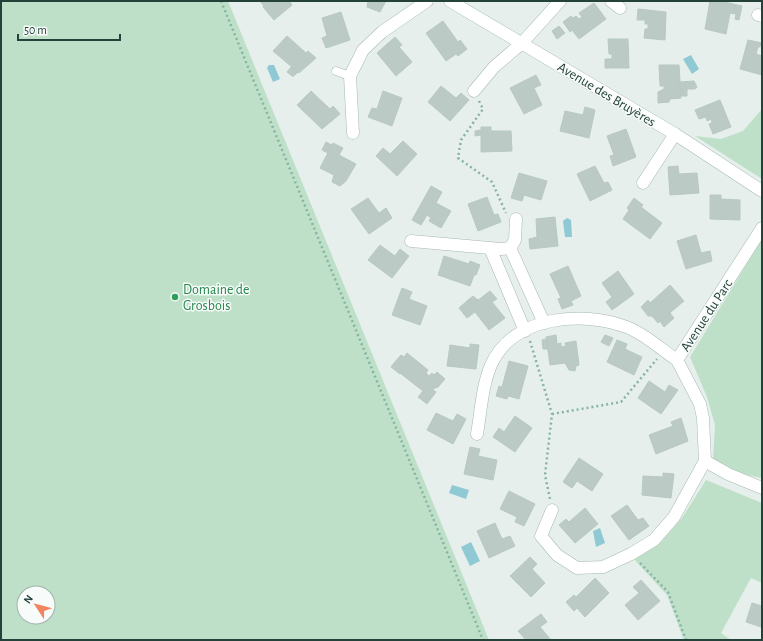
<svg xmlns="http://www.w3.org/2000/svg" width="763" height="641" viewBox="0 0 763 641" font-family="'Alegreya Sans',sans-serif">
	<rect width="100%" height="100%" fill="#e6efeb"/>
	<path fill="#bfe0c8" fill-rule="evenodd" d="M1,1H228L489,640H1ZM24,593H48V617H24Z
		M762,109V179L695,136L721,139L743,131Z
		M762,239V478L742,474L713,459L715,425L707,397L690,357Z
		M706,480L762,503V583L751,578L721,633L731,640H684L667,595L633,558L662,541L682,518Z"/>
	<path fill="#8ec9d4" d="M691,55L699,69L692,74L683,59Z
		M269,65H274L280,79L273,82L267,68Z
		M567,218L571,220L572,237H565L563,221Z
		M452,485L469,490L466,499L449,493Z
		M600,528L605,543L596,547L593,531Z
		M471,542L480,561L470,566L461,547Z"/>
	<path fill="#bbcac4" stroke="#b8c9c2" d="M260,1H289L292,5L274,20L263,7L264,6Z
		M368,1H386L380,12L367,7Z
		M710,1H720L742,6L739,20L735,19L736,14L730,13L726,34L705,29Z
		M594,3L606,19L579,39L572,30L570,32L563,22L571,16L573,18L576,16L579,19L582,17L579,13Z
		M638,9L666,12L665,40L644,38L645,29H648V24H645V20H637Z
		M341,12L350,40L326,48L322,38L327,36L322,18Z
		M443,21L458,42L460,40L467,49L458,56L456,54L446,61L426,33Z
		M559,26L565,33L557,39L552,31Z
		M287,36L306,53L308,51L316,58L299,73L273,51Z
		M395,37L402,45L399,47L412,62L396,76L377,53Z
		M608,39H628L629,68H605V59H612V54H609Z
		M748,40L762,43L760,47H758L756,54L762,56V75L740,69Z
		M659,65H679L681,98L670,99L669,102L658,103V92L664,89V86H660Z
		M292,66L298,72L294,76H292L287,72Z
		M536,75L541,85L534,88L542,105L524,114L510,88Z
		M694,81L697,87L695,89H687V96H681L680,82Z
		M441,86L456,98L461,93L469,100L450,121L428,102Z
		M311,91L330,109L333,106L340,114L322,129L297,105Z
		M383,91L402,98L392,126L368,117L372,108L377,109Z
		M720,100L731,127L713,134L709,124L712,123L711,119L707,121L706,117L699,119L695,110Z
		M585,107L595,110L589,138L560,131L565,111L583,115Z
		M481,127H491V131H511L512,151L481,152Z
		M626,129L636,157L613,166L610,156L614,155L607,136Z
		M481,130V135L475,136V131Z
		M403,141L417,154L397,176L376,156L383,148L390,154Z
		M326,142L332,145L328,153L322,150Z
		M333,143L343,148L339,155L356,164L346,181L340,186L332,182L334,175L320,168Z
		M595,166L604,183L608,182L612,190L590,201L577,174Z
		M678,166L679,174L697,173L699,193L670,195L668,167Z
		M519,173L547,181L541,200L524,195L522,201L511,198Z
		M431,186L442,192L436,203L451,211L441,228L429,221L431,218L427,215L421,225L412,220Z
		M710,195H721V199L740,200V220L710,219Z
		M487,197L494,215L498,214L501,222L478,231L468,204Z
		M368,198L379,213L386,208L392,218L369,234L351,209Z
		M634,198L643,205L641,207L662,223L650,239L623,219L629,210L627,208Z
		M555,217L558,246L530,249L529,239L537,237L536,219Z
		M696,235L701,253L710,251L712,261L686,269L677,241Z
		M380,245L395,256L400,249L409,256L392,278L368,260Z
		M444,256L469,264L470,261L480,265L476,275H474L470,286L438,275Z
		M568,266L581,296L571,301L573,305L562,309L558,299L561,298L550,274Z
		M618,271L634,294L612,310L606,302L612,297L602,283Z
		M670,285L684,301L658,323L652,316H648L641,307L648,300L650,303Z
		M402,288L412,292L409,299L427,306L420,325L392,315Z
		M490,291L497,299L492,302L505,318L489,330L475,312L467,318L459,308L467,301L473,304Z
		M473,296L478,300L473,304L467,301Z
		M670,313L674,318L664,327L660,321Z
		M556,335L557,344L561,343V347L566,346L565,343L576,341L579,365L576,366L575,371L569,370L565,363L550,365L546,337Z
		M605,335L613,338L609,346L601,342Z
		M546,339L548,349H543L542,340Z
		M617,340L627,344L625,349L642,357L634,375L607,362Z
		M470,344L479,345L476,369L447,366L450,345L470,348Z
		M407,353L428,370L426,373L429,376L432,373L434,375L437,372L445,379L438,387L432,389L436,392L427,404L418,397L423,391L400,373L403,370L394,363L401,355L404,357Z
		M509,361L528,366L519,399L508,396L507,399L496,396L499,386L502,387Z
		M394,363L403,370L400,374L391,367Z
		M649,381L665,392L669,385L678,390L661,414L638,398Z
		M436,413L453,421L457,414L466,419L453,444L427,430Z
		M515,416L532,428L515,452L493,437L499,428L504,432Z
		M681,418L688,441L656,454L649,435L673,426L671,422Z
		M470,447L480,449L478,456L497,460L493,480L464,474Z
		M579,458L603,474L592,491L577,481L572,488L563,482Z
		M663,473L674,474L671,498L642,495L643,476L663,477Z
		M509,491L535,504L524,526L515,522L517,517L500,509Z
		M627,505L638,520L643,518L649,526L629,540L611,516Z
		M585,508L598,524L575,543L559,525L566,519L569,522Z
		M495,523L502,539L510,536L515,546L489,558L477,531Z
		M530,557L537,564L532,569L545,583L531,597L510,576Z
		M595,578L609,593L585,617L577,608L574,611L566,602L574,595L576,597Z
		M641,580L660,601L638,620L625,605L639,593L633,587Z
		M752,603L762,606L761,627L746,622Z
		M541,614L547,622L540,627L551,640H526L518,631Z"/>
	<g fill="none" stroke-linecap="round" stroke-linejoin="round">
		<defs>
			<path id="lane" d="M336,71L350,76"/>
			<path id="street" d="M611,1L620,8
				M758,15L762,16
				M474,91L494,67L522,43L560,1
				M353,133L350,76L363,50L382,32L427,1
				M643,183L675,134
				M762,228L677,360L700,404L703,418L705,461L728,474L762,488
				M411,241L501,249L510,248L515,240L516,219
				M490,248L525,331
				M510,248L544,323
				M477,434C481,411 482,386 491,365C513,315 585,310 629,328C646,335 662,350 677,360
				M552,510L541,536L557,555L577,568L603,567L631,554L654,540L674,517L705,461"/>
			<path id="secondary" d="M450,1L675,134L762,191"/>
		</defs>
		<use href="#lane" stroke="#a8b8b2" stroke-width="9"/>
		<use href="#street" stroke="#a8b8b2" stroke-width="13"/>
		<use href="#secondary" stroke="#a4bbb3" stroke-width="13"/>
		<path stroke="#86b3a5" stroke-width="2.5" stroke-dasharray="2 3" stroke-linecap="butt" d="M221,1L483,640
			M479,101L483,109L461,140L458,158L492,182L506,213
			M530,341L552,414L545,475L550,499
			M552,414L621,402L657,359
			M640,563L668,592L686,640"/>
		<use href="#lane" stroke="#fff" stroke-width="8"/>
		<use href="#street" stroke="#fff" stroke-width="12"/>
		<use href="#secondary" stroke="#fff" stroke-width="12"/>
	</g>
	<circle fill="#2e9e5b" stroke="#f7fbf9" stroke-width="1.5" cx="175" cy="297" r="4"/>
	<g text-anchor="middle" stroke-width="3" stroke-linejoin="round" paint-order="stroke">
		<g font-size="14" fill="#24423a" stroke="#f7fbf9">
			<text transform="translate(607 94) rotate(31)" y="5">Avenue des Bruyères</text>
			<text transform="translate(706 315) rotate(-57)" y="5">Avenue du Parc</text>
		</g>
		<g font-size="14" fill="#27864d" stroke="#f7fbf9" text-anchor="start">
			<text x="183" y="294">Domaine de<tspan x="183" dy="16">Grosbois</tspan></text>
		</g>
	</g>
	<rect width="763" height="641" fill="none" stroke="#24423a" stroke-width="4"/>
	<g transform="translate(36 605) rotate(306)"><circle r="19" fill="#f7fbf9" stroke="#a3b1ad"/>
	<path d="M0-3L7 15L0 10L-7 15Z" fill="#f4845f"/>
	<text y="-6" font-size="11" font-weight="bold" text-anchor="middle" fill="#24423a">N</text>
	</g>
	<path d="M18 34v6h102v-6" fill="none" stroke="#24423a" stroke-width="2"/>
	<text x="24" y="34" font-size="12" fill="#24423a" stroke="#f7fbf9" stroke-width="3" paint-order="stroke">50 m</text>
</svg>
